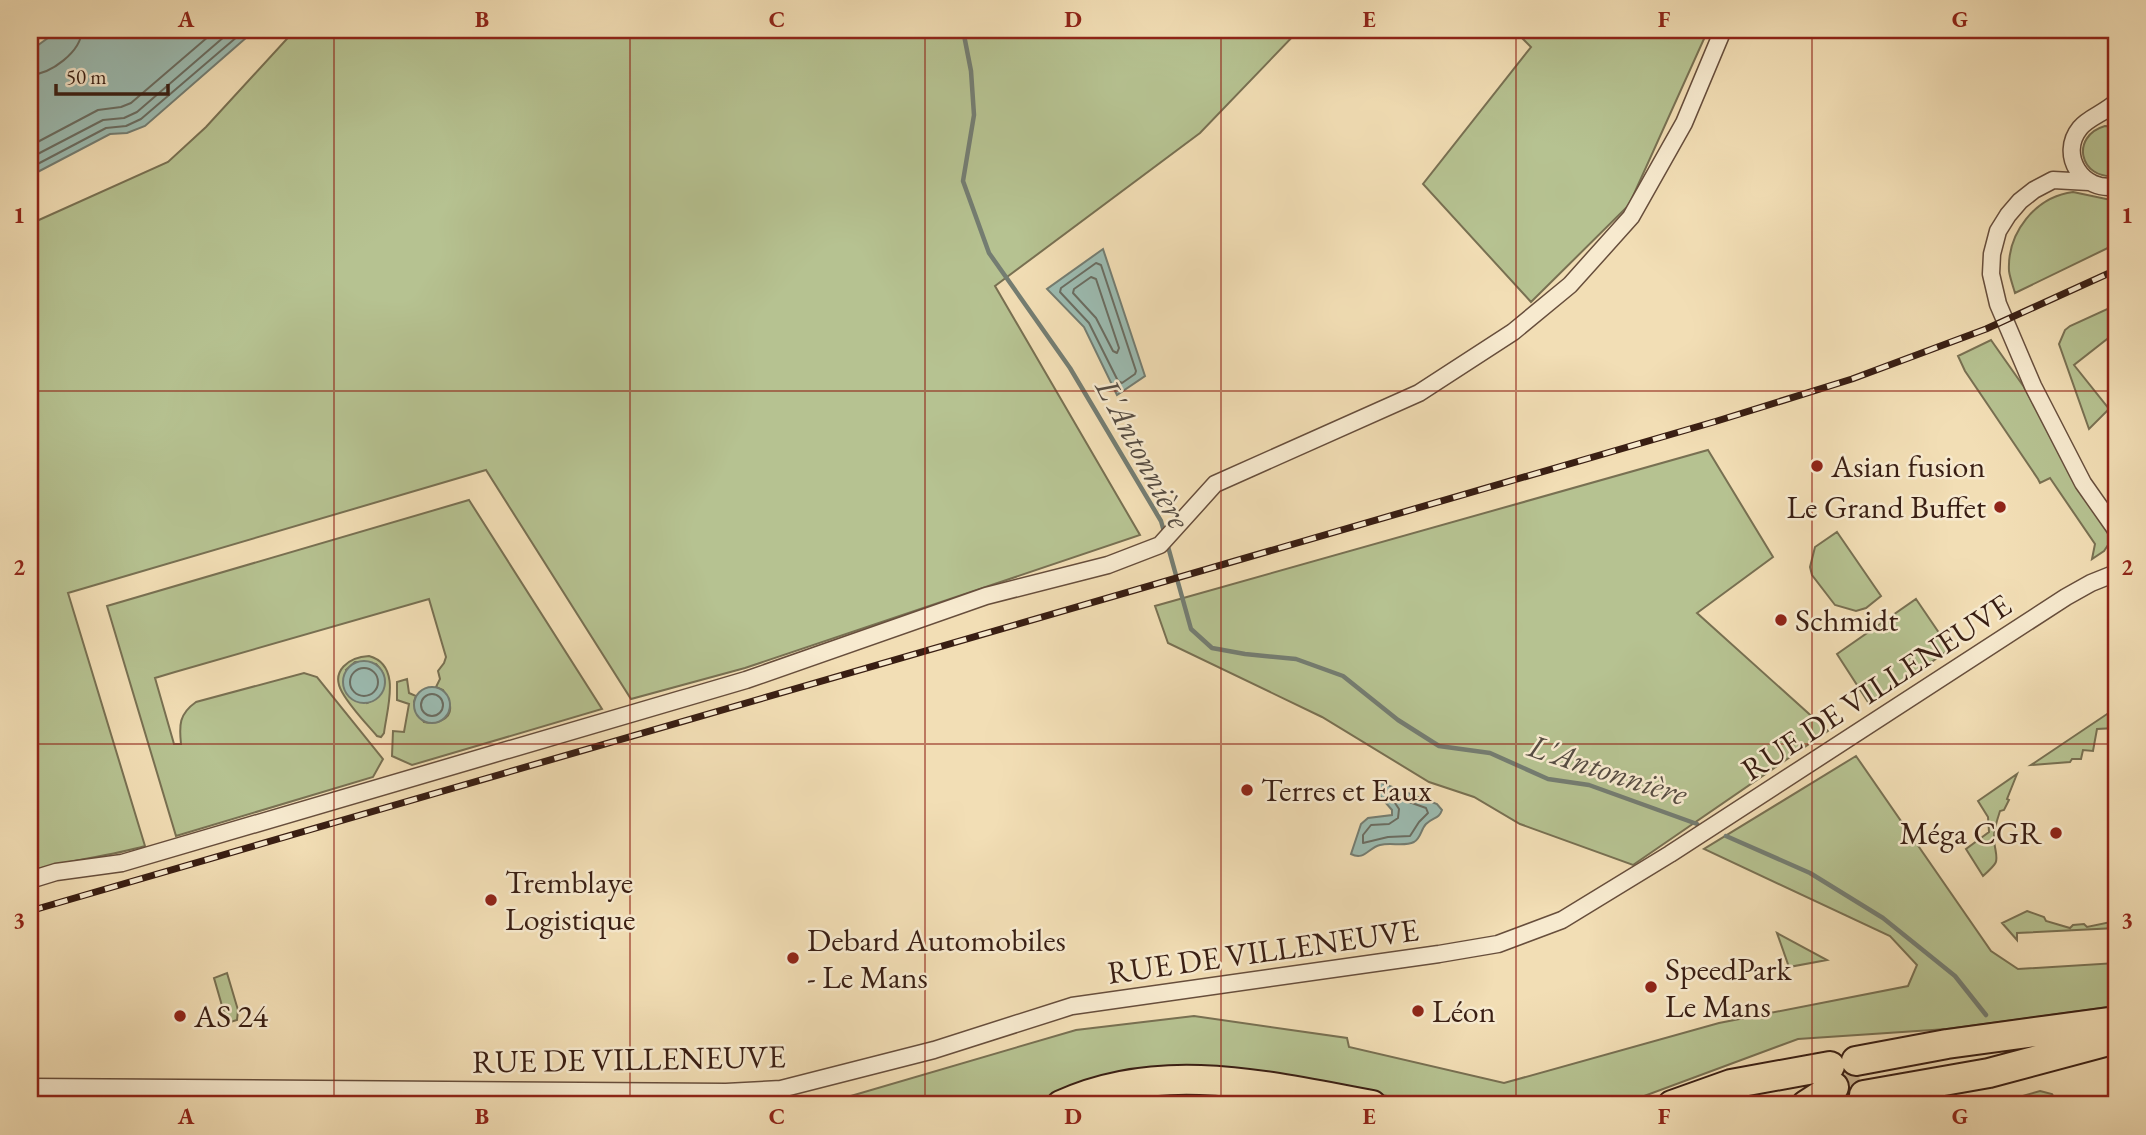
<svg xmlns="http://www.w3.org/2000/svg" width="2146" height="1135" viewBox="0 0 2146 1135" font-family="'EB Garamond',serif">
	<rect width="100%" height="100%" fill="#f2deb5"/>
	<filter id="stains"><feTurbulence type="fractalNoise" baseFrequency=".00286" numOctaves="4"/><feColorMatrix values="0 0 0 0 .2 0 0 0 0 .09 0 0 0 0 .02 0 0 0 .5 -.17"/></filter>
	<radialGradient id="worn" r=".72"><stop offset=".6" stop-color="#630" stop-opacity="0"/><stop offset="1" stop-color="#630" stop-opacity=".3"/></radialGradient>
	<path fill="#b6c291" stroke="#787052" stroke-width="2" fill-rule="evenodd" d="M295,30H1299L1200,133L995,286L1140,535L745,668L631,699L486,470L68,593L145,846C107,857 68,860 30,871V224L168,162L206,127Z
		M1514,30H1708L1629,205L1531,302L1423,184L1531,47Z
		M2105,126L2116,127V176C2079,180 2070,136 2105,126Z
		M2073,192L2116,201V244L2015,293C2013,286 2010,278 2009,271C2007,233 2035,197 2073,192Z
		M2116,305V332L2074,365L2109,409L2089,429L2059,344L2065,330L2070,326Z
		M1991,340L2024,387L2078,487L2104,524L2108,534V545L2104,551L2092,559L2095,544L2050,478L2040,483L2038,479L1965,371L1958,356Z
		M1708,450L1773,557L1697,613L1828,731L1633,865L1520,824L1474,797L1429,782L1322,717L1168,643L1155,606Z
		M469,500L602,709L412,765L392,756L393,731L404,732L409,704L397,700V682L407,679L409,693L416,696L414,702L424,722C435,724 452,720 450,706C450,701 445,694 443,690L436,687L440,679L438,671L444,663L446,657L429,599L175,672L155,678L174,744H181C179,725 179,714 196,702L304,673L317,677L383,759L373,777L176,836L107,606Z
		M1837,532L1881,596L1866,608L1856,611L1835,605L1812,575L1810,567L1815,547Z
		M1916,599L1950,649L1870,705L1837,654Z
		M369,656C402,665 387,708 384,733L381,737L377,736C365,722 351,708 342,692C330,671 349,657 369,656ZM355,662L376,664C390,678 386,696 367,703L346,670Z
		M2116,708V728L2097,729L2093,751L2083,750L2081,759H2072L2070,762L2031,765Z
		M1856,756L1991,951L2018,969L2116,963V1006L1947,1029L1798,1039L1620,1105H1434L1288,1077L1077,1088L1045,1105H820L1076,1030L1194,1016L1347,1038L1349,1047L1504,1083L1719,1023L1908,986L1917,965L1890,936L1704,849Z
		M2017,774L2007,799L2009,800L2004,810L2000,811C1997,820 1993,832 1994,841C1997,862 2001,860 1983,876L1966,849L1989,832L1988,817L1978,801Z
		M2027,911L2044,917L2046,921L2070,928L2073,925L2084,924L2087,927L2111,922V918L2116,916V928L2017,933V940L2002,923Z
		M1777,933L1827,960L1789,967Z
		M227,973L238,1010L237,1020L227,1023L214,978Z
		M1139,1087L1322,1105H1077Z
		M2040,1091L2052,1094L2059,1105H1991Z"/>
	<path fill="#9cbcb2" stroke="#747d72" stroke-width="2" d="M59,30H255L145,126L127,133L110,134L30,176V51Z
		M1103,249L1145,376L1117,395L1084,327L1047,289Z
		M343 682a21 21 0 1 1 42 0a21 21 0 1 1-42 0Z
		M414 705a18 18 0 1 1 36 0a18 18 0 1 1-36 0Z
		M1379,782L1437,804L1442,810C1439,819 1433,817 1426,824C1421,829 1421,838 1414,842C1404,847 1391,842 1380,845C1368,848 1364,861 1351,854L1361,824L1368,818L1392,815V810L1378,794Z"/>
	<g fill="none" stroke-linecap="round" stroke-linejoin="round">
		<path stroke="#6a6d62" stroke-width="2" d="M30,75C51,74 81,52 82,30
			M30,146L98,110L121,107L131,103L216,30
			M30,158L103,120L124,118L137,112L232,30
			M30,168L106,128L126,126L141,119L245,30
			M1096,263L1101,265L1136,371L1135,374L1122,383L1118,381L1089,323L1060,292L1061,288Z
			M1091,277L1096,279L1119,348L1117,353L1113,351L1096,318L1073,293L1074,289Z
			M350 682a14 14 0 1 1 28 0a14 14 0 1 1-28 0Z
			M421 705a11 11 0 1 1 22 0a11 11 0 1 1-22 0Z
			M1395,797L1426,808L1428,813L1419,822L1410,836L1388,837L1363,843V835L1371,825L1389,824L1398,818L1399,809L1393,800Z"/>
		<path stroke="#747d72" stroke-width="4.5" d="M963,30L971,71L974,115L963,181L989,253L1070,368L1161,521L1165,535
			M1167,543L1191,629L1212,648L1245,654L1296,659L1343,676L1398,720L1439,746L1490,753L1548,779L1589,785L1697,824
			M1726,836L1810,873L1883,918L1955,976L1986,1015"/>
		<path stroke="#cdb895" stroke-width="28" stroke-dasharray="28 14" stroke-linecap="butt" d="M1832,1075L1858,1070"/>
		<defs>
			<path id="minor" d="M2116,102C2105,113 2089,117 2080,128C2058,155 2083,193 2116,186
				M2089,182L2053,180L2034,190L2020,201L2008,215L1998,231L1992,254L1991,274L1998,304L2033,386L2083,483L2116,530
				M30,880L56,872L122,863L746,680L986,596L1108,565L1160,545L1215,484L1419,393L1513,332L1570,285L1631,217L1684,123L1723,30
				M30,1087L726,1092L781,1089L934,1050L1072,1006L1439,954L1498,944L1562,920L1670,854L2066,597L2091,583L2116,573"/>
			<path id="motorway" d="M1856,1061L1947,1044L2116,1021
				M1864,1095L1989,1073L2116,1039
				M1061,1105C1161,1059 1268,1086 1372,1105
				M1672,1105L1731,1084L1830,1066
				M1806,1105L1834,1087"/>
		</defs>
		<use href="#minor" stroke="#674e3c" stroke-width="19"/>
		<use href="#motorway" stroke="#391e13" stroke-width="32"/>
		<use href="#minor" stroke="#f7eacf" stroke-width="16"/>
		<use href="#motorway" stroke="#f2deb5" stroke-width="28"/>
		<defs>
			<path id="rail" d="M30,911L1717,421L1852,379L1986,329L2116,270"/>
		</defs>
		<use href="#rail" stroke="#391e13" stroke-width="7"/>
		<use href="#rail" stroke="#f7eacf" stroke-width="4.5" stroke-dasharray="13" stroke-linecap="butt"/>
	</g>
	<path fill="none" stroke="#8f2418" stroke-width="2" stroke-opacity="0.55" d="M334,30V1105M630,30V1105M925,30V1105M1221,30V1105M1516,30V1105M1812,30V1105M30,391H2116M30,744H2116"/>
	<g fill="#8f2418" stroke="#f7eacf" stroke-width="2.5">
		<circle cx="1817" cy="466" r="7"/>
		<circle cx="2000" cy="507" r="7"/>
		<circle cx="1781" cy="620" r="7"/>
		<circle cx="1247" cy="790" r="7"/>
		<circle cx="2056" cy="833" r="7"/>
		<circle cx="491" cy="900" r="7"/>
		<circle cx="793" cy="958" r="7"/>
		<circle cx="1651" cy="987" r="7"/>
		<circle cx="1418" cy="1011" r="7"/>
		<circle cx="180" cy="1016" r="7"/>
	</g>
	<g text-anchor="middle" stroke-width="5" stroke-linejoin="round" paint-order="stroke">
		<g font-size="32" fill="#391e13" stroke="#f7eacf" text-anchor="start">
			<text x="1831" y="477">Asian fusion</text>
			<text x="1986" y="518" text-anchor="end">Le Grand Buffet</text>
			<text x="1795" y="631">Schmidt</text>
			<text x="1261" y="801">Terres et Eaux</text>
			<text x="2042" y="844" text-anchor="end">Méga CGR</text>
			<text x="505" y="893">Tremblaye<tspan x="505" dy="37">Logistique</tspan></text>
			<text x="807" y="951">Debard Automobiles<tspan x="807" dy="37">- Le Mans</tspan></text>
			<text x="1665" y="980">SpeedPark<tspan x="1665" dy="37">Le Mans</tspan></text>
			<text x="1432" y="1022">Léon</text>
			<text x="194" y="1027">AS 24</text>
		</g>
		<g font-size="32" fill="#391e13" stroke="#f7eacf">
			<text transform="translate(1876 687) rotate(-33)" y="11">RUE DE VILLENEUVE</text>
			<text transform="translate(1263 951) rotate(-8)" y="11">RUE DE VILLENEUVE</text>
			<text transform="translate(629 1059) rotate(-1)" y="11">RUE DE VILLENEUVE</text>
		</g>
		<g font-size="33" font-style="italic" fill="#574d43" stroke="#f7eacf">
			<text transform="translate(1144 453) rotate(62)" y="12">L'Antonnière</text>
			<text transform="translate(1608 769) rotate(18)" y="12">L'Antonnière</text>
		</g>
	</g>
	<rect width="2146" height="1135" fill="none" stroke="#f2deb5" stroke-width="77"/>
	<path d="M56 84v10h112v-10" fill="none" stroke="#391e13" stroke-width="3.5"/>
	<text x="66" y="84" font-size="21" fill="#391e13" stroke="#f7eacf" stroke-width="5" paint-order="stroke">50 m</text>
	<rect x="38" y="38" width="2070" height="1058" fill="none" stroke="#8f2418" stroke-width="2.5"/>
	<g font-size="23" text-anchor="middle" font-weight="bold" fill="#8f2418">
		<text x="186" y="27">A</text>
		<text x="482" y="27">B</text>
		<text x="777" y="27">C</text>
		<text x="1073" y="27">D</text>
		<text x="1369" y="27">E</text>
		<text x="1664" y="27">F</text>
		<text x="1960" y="27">G</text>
		<text x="19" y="223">1</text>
		<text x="2127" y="223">1</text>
		<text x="19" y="575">2</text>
		<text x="2127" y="575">2</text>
		<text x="19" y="928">3</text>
		<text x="2127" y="928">3</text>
		<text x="186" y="1124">A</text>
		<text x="482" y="1124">B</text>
		<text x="777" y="1124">C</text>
		<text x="1073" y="1124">D</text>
		<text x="1369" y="1124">E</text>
		<text x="1664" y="1124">F</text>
		<text x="1960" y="1124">G</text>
	</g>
	<rect width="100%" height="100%" filter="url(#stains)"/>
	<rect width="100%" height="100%" fill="url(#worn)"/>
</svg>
